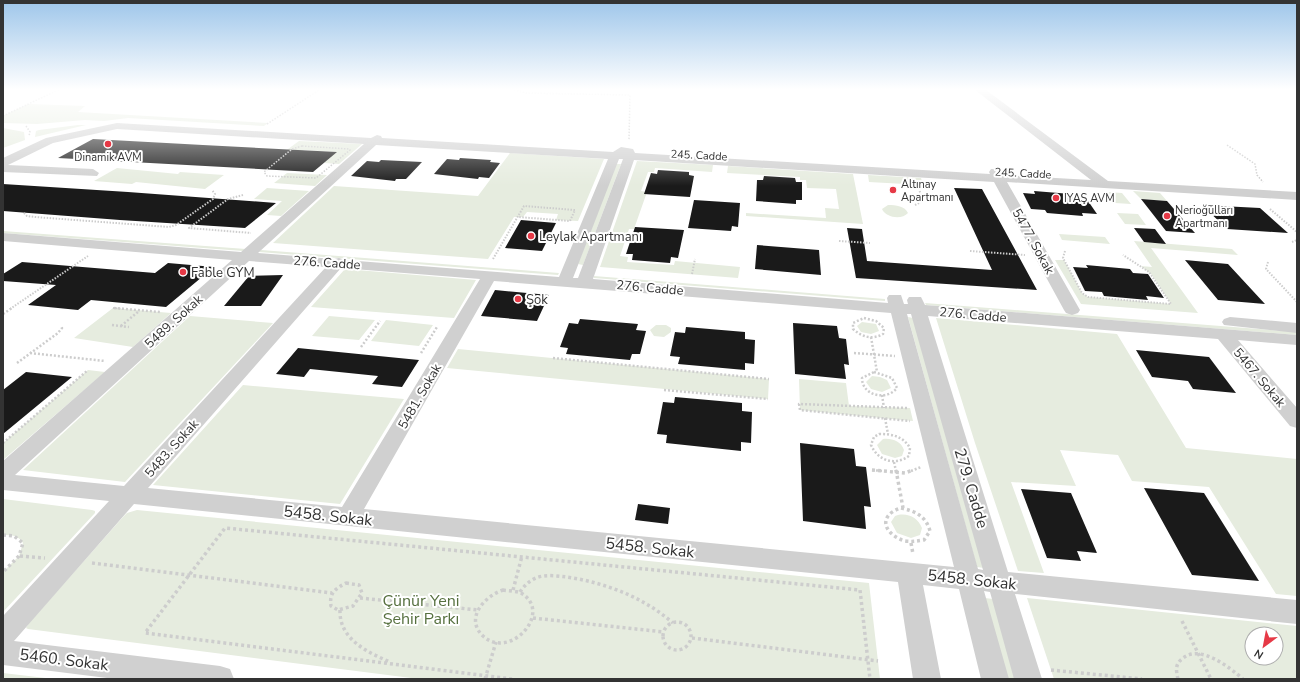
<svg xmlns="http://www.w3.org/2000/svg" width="1300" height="682" viewBox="0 0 1300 682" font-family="'Nunito Sans',sans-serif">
	<rect width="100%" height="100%" fill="#fff"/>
	<path fill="#e6ecdf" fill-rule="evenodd" d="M28,104L85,106L78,112L268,123L264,126L128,118L104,121L85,120L37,124L3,123V116Z
		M78,125H86L35,137L36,131L39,130Z
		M3,128L24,132L25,140L3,148Z
		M299,141L362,144L339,164L324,163L336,152L304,150L290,161L273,160Z
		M510,153L604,159L578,221L556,220L558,214L527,212L523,217H514L488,259L273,243L334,186L478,196Z
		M637,161L713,165L712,172L655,168L654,172H648L641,191L647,192L634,229H629L620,256L628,257L627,262L674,265L675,261L740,267L738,278L600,267Z
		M616,164H621L583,265L578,264Z
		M728,166L853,174L863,224L746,216V213L826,218L825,208L839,209L836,189L807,188L806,180H800V177L727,173Z
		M117,168L178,174L180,172L224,175L205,189L136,182L132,184L94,181Z
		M287,173L327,175L315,186L274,183Z
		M868,175L921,178L923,185L869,182Z
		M267,188L309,191L281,216L267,215L282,201L254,199Z
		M1133,191L1160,193L1167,201L1141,199Z
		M1107,192L1122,193L1131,204L1115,203Z
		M888,205C896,205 905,206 908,213C902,220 886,218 882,209Z
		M1117,213L1138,214L1146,225L1125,224Z
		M3,231L246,249L243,251L3,233Z
		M1059,234L1105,237L1110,244L1062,240Z
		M1134,241L1232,249L1238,255L1151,248L1198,313L1081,304L1055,260H1064L1082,293L1088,297L1171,304L1152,275L1141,266L1152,267Z
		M261,250L559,273L558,275L259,252Z
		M345,269L476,280L454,318L311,307Z
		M594,276L885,299V301L594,278Z
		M925,303L1297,332V335L926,305Z
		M113,308L171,313L133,347L74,338Z
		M190,316L273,323L125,482L23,470Z
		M329,316L375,320L359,340L312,336Z
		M908,317L913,318L984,568L977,567Z
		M936,318L1117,334L1186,448L1297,459V596L1276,594L1209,487L1132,481L1118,455L1060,450L1076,486L1011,482L1044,573L1018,571L975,443Z
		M386,320L433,325L419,346L371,341Z
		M862,322L876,324L879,331L871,334L861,332L857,326Z
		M656,325H666L671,328V332L664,337L654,336L650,330Z
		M458,349L769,379L768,399L447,368Z
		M88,370L105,372L3,460V443Z
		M872,376L880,377L887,380L891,388L882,392L871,389L866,382Z
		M799,379L846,383L849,406L910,408L913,421L800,410Z
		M243,385L404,399L340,504L153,485Z
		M883,439C892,438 901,441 904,450L902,456L895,458L882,454L877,445Z
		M3,499L92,510L95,511V513L3,612V572L19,556L23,543C18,535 12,535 3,535Z
		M137,510L869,583L880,679H419L28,629L26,628L29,623L123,517L127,513Z
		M898,515C909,513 918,518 922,528L920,535L911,538L897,533L891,522L895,516Z
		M985,598L993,599L1016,679H1007Z
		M1027,598L1297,626V679H1054ZM1252,634H1276V658H1252Z
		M3,673L54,679H3Z"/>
	<path fill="#1a1a1a" d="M93,139L203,145L337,152L313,172L58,158Z
		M460,158L491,160L490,162L500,163L489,178L479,177L478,179L434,174L447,159L459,160Z
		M381,160L422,162L406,179H396L395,181L351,176L367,161L379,162Z
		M658,170L689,172V175L694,176L690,197L644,194L651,173L657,174Z
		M764,176L795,178L796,182H802V200H796V204L756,201L757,180H763Z
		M3,184L128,192L276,203L245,228L120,220L3,211Z
		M954,188L982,189L1037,290L856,278L847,228L862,229L867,261L992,270Z
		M1034,191L1071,194L1073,197L1086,198L1097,214L1082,213L1083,216L1047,213L1045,210L1031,209L1023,193L1035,194Z
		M1141,199L1167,201L1195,233L1166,231Z
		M694,200L740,203L738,227L732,226L731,231L688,228Z
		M1202,205L1260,208L1288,233L1227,229Z
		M521,220L556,223L542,251L505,248Z
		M635,227L684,230L678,258L671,257L670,263L632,260L633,254H626Z
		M1134,228L1155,229L1166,244L1144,242Z
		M757,245L819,250L821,275L755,269Z
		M1185,260L1228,264L1265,304L1218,300Z
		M22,262L155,273L168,263L214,267L166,307L91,300L78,310L28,305L56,285L3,281V274Z
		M1086,265L1130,269L1133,273L1148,274L1164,298L1146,296L1148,300L1104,296L1102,292L1085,291L1073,267L1088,268Z
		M283,275L261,306H224L249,276Z
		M495,290L549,295L537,321L481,316Z
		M580,319L638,324L636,330L646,331L640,354H632L630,360L566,354L568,348L560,347L569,323L578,324Z
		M793,323L837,326L839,338L846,339L849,365L844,364L846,379L795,374Z
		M686,327L745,332V339L755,340L754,364L745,363V370L678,364L680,357L670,356L675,332L685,333Z
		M298,348L419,360L402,387L372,384L378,376L310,369L304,377L276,374Z
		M1136,350L1209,357L1236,393L1193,389L1188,381L1152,377Z
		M26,372L72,377L3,434V390Z
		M675,397L742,403V411L752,412L751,443L741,442V451L666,443L667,435L657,434L663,402L674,403Z
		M800,443L854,449L856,466L866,467L871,507L864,506L866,529L803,521Z
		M1144,488L1204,493L1259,581L1192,575Z
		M1021,489L1071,493L1097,553L1077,551L1081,561L1047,558Z
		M638,504L670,508L668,524L635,520Z"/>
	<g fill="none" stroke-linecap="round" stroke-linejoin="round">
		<path stroke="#cdcdcd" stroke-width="1.5" stroke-dasharray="1.5 1.5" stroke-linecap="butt" d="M514,90L527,93L630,95L629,140
			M3,116L58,90
			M267,124L319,90
			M26,126L30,132L29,136
			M1227,145L1255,164L1257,175L1263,182
			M302,146L349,149L350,150L316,178L267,176L264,172L292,149Z"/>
		<path stroke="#cdcdcd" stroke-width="2" stroke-dasharray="1.5 1.5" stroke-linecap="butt" d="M243,195L228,199L189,228L251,233
			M915,205L923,201L918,186
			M1270,209L1297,232
			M24,213L27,216L35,217L169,227L176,225L213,199L215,194L212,190
			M839,241L870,243
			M1292,242L1297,240
			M970,251L1025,255
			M1065,251L1063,258L1082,293L1088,297L1171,304L1149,272L1123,255
			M493,259L524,206L575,210L570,221L518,217
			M1268,262L1266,269L1297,302
			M692,274L695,259
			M113,308L125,309
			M10,309L88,256"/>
		<path stroke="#cdcdcd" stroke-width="2.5" stroke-dasharray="2 2" stroke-linecap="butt" d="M114,308L160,312
			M3,314L12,308
			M864,318L876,321L884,328L883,334C872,340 862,337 853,329V323Z
			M112,325L129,327
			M121,326L139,311
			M871,337L877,372
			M361,347L380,321
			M30,353L105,361
			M421,353L437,327
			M854,353L895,356
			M553,358L769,379
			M17,363L58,333L62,328L61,326
			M874,372L892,378L897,388C887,401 862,396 862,378Z
			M664,390L768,399
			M882,395L884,408
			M907,408L799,404L800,410L910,421
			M885,418L888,434
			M879,434C892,434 903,436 910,448L909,456C895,466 878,461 871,445L874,437Z
			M3,443L88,370
			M894,462L896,471
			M872,470L882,471
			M911,471L921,467"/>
		<path stroke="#cdcdcd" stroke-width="3.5" stroke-dasharray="3 3" stroke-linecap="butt" d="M872,470L905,473L913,470
			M896,470L903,508
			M901,508C915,511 926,516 930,531L924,540C917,541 912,542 905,541C885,535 876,516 901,508Z
			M3,535L14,536L23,543L19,556L3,572
			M911,543L913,554
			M20,556L45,558
			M92,563L332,593
			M346,583L359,585L362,593L353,606L338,610L331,606C329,593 335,589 346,583Z
			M503,590C509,591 516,591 521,593C554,612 510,661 483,636C464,618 485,596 503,590Z
			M513,590L522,556
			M520,592C524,586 529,581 536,578C545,574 557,576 567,577C606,583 643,597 673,623
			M360,598L478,610
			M340,610C339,639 367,652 390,662
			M533,618L664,632
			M1182,621L1211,679
			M663 636a14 14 0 1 1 28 0a14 14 0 1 1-28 0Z
			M692,638L878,661
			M1051,670L1142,679
			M485,679L496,642
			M512,679L145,633L225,528L860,590L870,679
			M1178,679C1176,671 1175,664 1182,659C1199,643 1229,667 1243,679"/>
		<path fill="#d0d0d0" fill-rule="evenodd" d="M975,90H986L1108,181L1297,192V200L1007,182L1080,310L1078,313L1072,315L1066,313L1064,310L994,182L634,160L593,279L888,303L887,298L889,295H901L904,304H908L907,300L909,297H921L925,305L1297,335V345L1238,340L1297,408V428L1290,426L1218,339L928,316L1008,572L1297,600V624L1015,594L1042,679H1014L990,592L984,591L1009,679H981L959,589L923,585L941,679H913L898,582L134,504L14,641L220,666L230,669L234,679H115L3,665V616L109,501L3,490V461L232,260L3,241V233L241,252L364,144L117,129L53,143L8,165L93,169L99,173L97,176L3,172V158L46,138L117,123L371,138L377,135L381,136L382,138L613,152L621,147L633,149L635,153L990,174L989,172L991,169H999L1003,175L1091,180ZM376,145L608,159L559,277L345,260L339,258L334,259L258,253ZM619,159H623L578,278H573ZM249,261L326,267L124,486L15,475ZM341,268L480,279L342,507L148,488ZM494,281L891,313L954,567L364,509ZM907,314H911L983,570L978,569Z
			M1230,317L1297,323V333L1224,325L1222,322L1224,319Z"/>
	</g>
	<linearGradient id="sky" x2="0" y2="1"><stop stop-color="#9ec6ea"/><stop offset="0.48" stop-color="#fff"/><stop offset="1" stop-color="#fff" stop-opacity="0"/></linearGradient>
	<rect width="1300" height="186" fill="url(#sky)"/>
	<g fill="#e63946" stroke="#fff" stroke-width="1.5">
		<circle cx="108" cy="144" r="4"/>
		<circle cx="893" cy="190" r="4"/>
		<circle cx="1056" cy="198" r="4"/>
		<circle cx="1167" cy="216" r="4"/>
		<circle cx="531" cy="236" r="4"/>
		<circle cx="183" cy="272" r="4"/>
		<circle cx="518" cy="299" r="4"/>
	</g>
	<g text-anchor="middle" stroke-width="4" stroke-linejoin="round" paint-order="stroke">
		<g font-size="11" fill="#333" stroke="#fff">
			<text transform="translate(699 155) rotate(3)" y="4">245. Cadde</text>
			<text transform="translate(1023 173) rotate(3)" y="4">245. Cadde</text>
		</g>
		<g font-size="11" fill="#333" stroke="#fff" text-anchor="start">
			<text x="108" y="161" text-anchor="middle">Dinamik AVM</text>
			<text x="901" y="188">Altınay<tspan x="901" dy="13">Apartmanı</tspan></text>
			<text x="1064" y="202">IYAŞ AVM</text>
			<text x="1175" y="214">Nerioğulları<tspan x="1175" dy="13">Apartmanı</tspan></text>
		</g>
		<g font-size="13" fill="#333" stroke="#fff" text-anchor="start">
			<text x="539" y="241">Leylak Apartmanı</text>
			<text x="191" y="277">Fable GYM</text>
			<text x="526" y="304">Şok</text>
		</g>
		<g font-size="13" fill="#333" stroke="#fff">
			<text transform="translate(1034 241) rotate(61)" y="5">5477. Sokak</text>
			<text transform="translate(327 262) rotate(4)" y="5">276. Cadde</text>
			<text transform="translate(650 287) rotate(5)" y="5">276. Cadde</text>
			<text transform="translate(973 314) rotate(5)" y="5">276. Cadde</text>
			<text transform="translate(173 321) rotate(-42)" y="5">5489. Sokak</text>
			<text transform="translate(1260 377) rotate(50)" y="5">5467. Sokak</text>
			<text transform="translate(419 396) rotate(-60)" y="5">5481. Sokak</text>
			<text transform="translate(171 448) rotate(-48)" y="5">5483. Sokak</text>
		</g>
		<g font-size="16" fill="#333" stroke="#fff">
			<text transform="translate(972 488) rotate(73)" y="6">279. Cadde</text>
			<text transform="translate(328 515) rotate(6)" y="6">5458. Sokak</text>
			<text transform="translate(650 547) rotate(6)" y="6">5458. Sokak</text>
			<text transform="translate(972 579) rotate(6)" y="6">5458. Sokak</text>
			<text transform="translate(64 659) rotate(7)" y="6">5460. Sokak</text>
		</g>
		<g font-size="16" fill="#56703f" stroke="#fff">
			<text x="421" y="606">Çünür Yeni<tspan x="421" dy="18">Şehir Parkı</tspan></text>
		</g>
	</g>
	<rect width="1300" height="682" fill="none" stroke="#333333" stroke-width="8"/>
	<g transform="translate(1264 646) rotate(212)"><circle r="19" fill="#ffffff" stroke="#adadad"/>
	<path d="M0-3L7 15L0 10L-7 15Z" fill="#e63946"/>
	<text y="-6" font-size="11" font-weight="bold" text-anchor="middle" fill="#333333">N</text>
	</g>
</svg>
